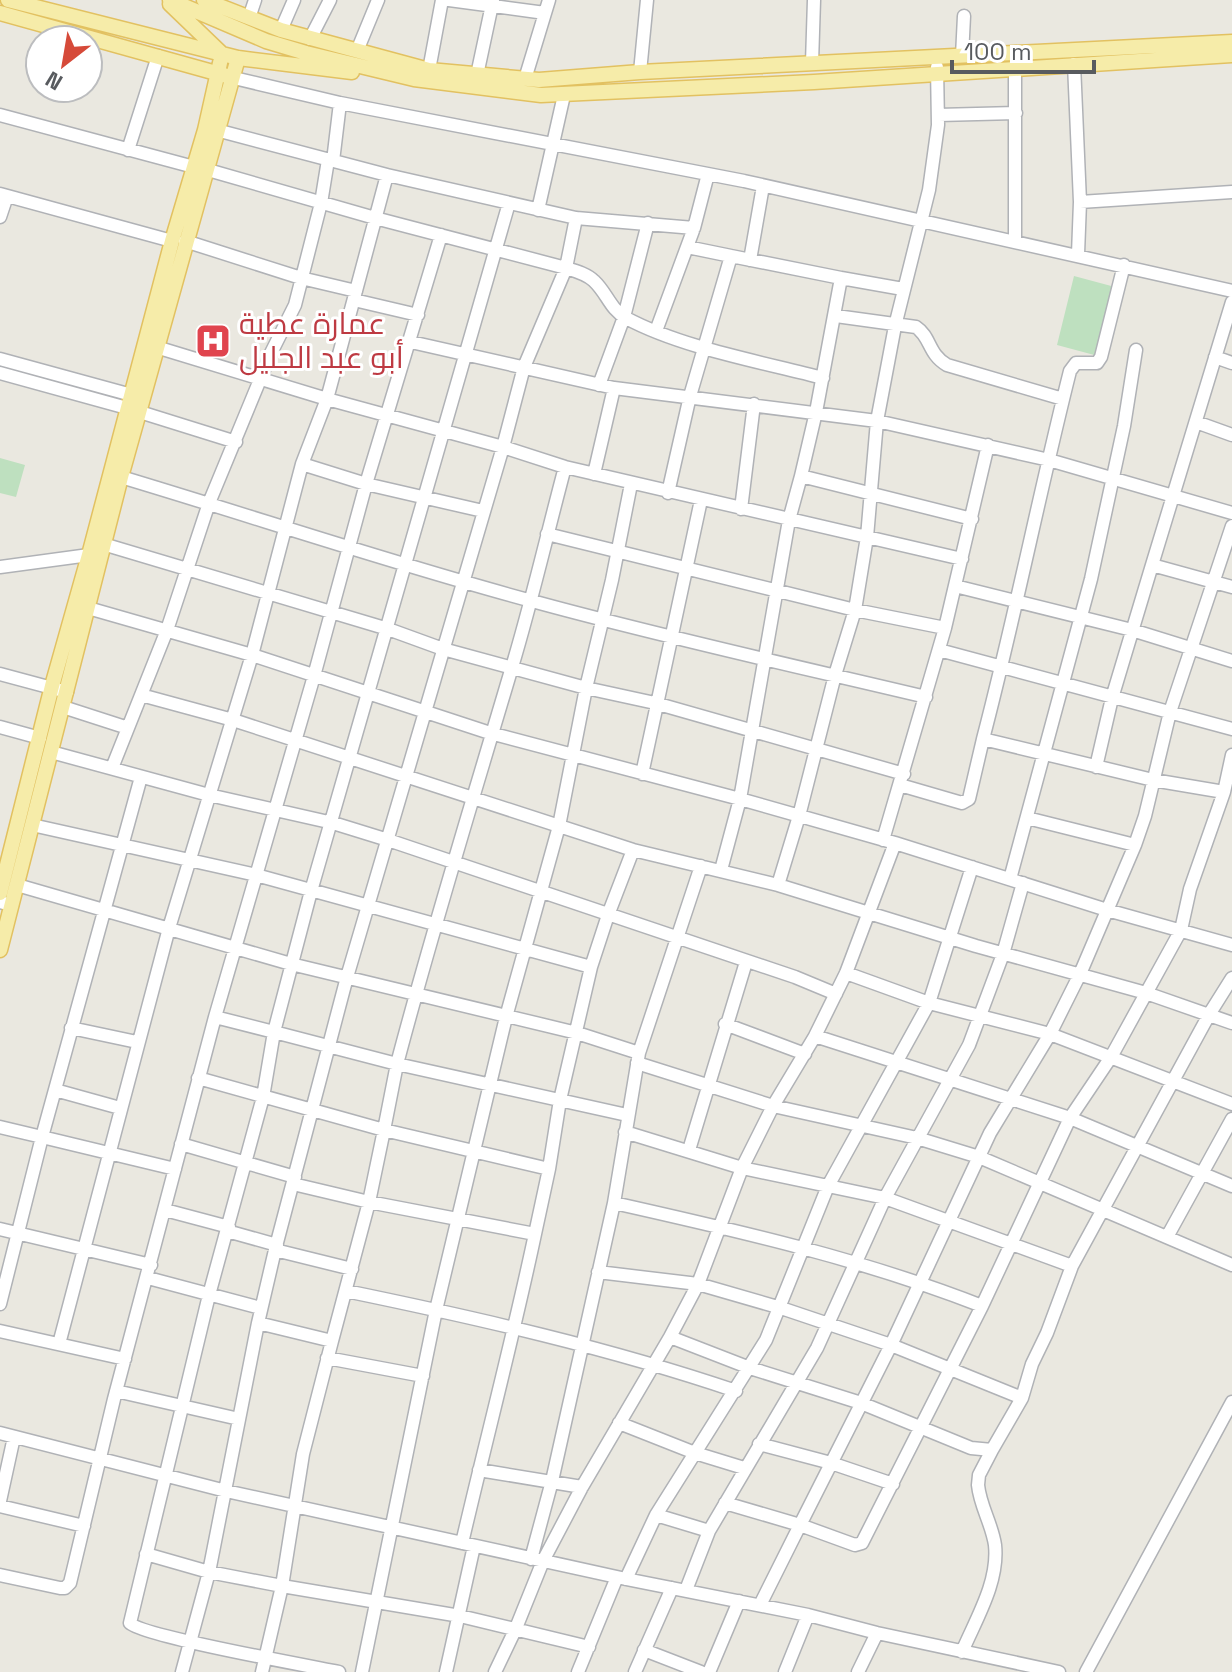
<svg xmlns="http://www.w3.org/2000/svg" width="1232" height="1672" viewBox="0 0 1232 1672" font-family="'Space Grotesk',Cairo,sans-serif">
	<rect width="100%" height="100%" fill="#eae8e0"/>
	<path fill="#bee0bf" d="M1074,276L1115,287L1098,356L1057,345Z
		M0,458L25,465L16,497L0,493Z"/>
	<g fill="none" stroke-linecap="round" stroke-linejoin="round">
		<defs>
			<path id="minor" d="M449,0L545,13
				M249,18L255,0
				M281,30L294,0
				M310,39L330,0
				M357,51L378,0
				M962,56L964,16
				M812,63L814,0
				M1074,64L1080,202L1078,254
				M1015,68V241
				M429,70L442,0
				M640,72L647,0
				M477,75L493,0
				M234,78L340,103L744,181L1232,291
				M525,79L549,0
				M0,115L194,167
				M938,115L1016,113
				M220,131L387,175L576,218L694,228
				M128,150L158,56
				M333,161L340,103
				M208,170L375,218L566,268C576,271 587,274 594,281C607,293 610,309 626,318C682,348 762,362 823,378
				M0,194L172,241
				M1080,202L1232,192
				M509,203L311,891L274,1032L397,1064C432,931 473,799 512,667C532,601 547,534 565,467
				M538,210L564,95
				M0,217L7,196
				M185,241L301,278L356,291
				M687,247L731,256
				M750,260L763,186
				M1124,265L1101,357L1097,363H1076L1070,371C1039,494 1015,617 983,739L1153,780L1224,792
				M354,300L418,315
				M1232,302L1152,565L1232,587
				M836,316L916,327C931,337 928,354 947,365L1063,399
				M656,331L694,228L708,174
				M411,342L614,388L877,421L1049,460L1232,513
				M156,347L327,399L503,447L565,467L962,559
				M1215,357L1232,363
				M0,359L139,397
				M0,373L127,408L236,442
				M599,385L624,317L648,223
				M1196,422L1232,435
				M302,464L366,484L483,511
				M594,474L614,388
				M801,476L816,412L841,278L903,289
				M121,477C258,518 394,564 532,601C663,637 795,666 926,697
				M668,493L690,396L731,256L841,278
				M741,509L754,404
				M547,534L855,610L945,628
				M103,544L388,629L443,649L586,688L655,703L904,774
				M0,567L89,555
				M955,586L1132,630L1232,661
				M88,608L252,655L490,733L740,799L895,843L1107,910L1232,945
				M939,650L1232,729
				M0,674L67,692
				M141,695L233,720L633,850L778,885L976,946L1146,993L1232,1023
				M63,707L128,728
				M0,727L40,738
				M51,752L209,795L333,823L388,840L795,977L836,994
				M1096,767L1112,698L1152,565
				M112,768L167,630L209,503L271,353L295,305L321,203L328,160
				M642,774L701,500
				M141,777L42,1137L175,1169
				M900,785L962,803L969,799L983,739
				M1027,818L1135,845L1145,816L1170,712L1232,526
				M32,825L256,875L591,967
				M883,840L945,628L988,445
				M972,867L929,1003L1050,1034L1232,1104
				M721,870L740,799L789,520L801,476L972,519
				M1010,879L1091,579L1124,426L1136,350
				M17,885L291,964L577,1033L639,1053L614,1203
				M778,885L799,816L835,675L855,610L867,537L877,421L895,326L929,190L938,125L937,67
				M0,902L12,905
				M215,1017L274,1032L263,1097L209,1295L130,1623C142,1636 309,1666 339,1672
				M725,1024L805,1054
				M71,1028L137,1042
				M815,1036L846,973L895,843
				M639,1053L701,866
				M637,1063L773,1106L815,1036L1070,1118L1232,1186
				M198,1078L384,1130L369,1202L332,1341L258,1323
				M55,1090L120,1108
				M0,1127L42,1137L0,1304
				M625,1132L742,1168L885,1198L1072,1266
				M181,1144L295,1177
				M689,1150L746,962
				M549,1169L560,1100L591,967L608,915L633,850
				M293,1184L369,1202L535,1234L549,1169L384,1130L397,1064L627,1115
				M165,1210L229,1227
				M0,1229L151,1265
				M227,1231L277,1245
				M1167,1237L1232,1119
				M275,1250L352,1269
				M598,1272L698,1284L781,1308L891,1345L1022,1398
				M148,1278L261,1308
				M346,1291C477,1318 609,1348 736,1391
				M982,1306L1070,1118L1111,1057L1181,930L1190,889L1224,792L1232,755
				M0,1331L125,1359
				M670,1337L750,1368L861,1403L971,1448L992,1450L1022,1398L1032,1364L1047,1333L1072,1266L1210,1013L1232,978
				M332,1341L303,1454L282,1586L460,1616L589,1647
				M59,1344L169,928L252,655L302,464L327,399L387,175
				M327,1358L423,1376
				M116,1391L239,1419
				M619,1423L695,1453L744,1468
				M0,1433L226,1491L626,1579L808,1615L877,1633L1059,1672
				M759,1444L831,1463L893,1484
				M479,1470L582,1487
				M0,1501L14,1437
				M725,1503L800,1525L891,1345L990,1133L1050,1034L1080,974L1135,845
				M0,1506L84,1526
				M656,1515L709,1531
				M462,1543C486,1440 513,1338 535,1234
				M146,1554L209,1572L282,1586L262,1672
				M531,1559L552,1481L614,1203C739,1231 862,1259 982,1306L862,1543L855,1545L800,1525L760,1605
				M0,1575L60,1588H65L70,1583L114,1399L215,1017L314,676L366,484L441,235
				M626,1579L656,1515L766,1340L828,1186L929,1003L846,973
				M686,1590L709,1531L817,1348L885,1198L969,1045L1003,954L1023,883
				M644,1650L701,1672
				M962,1652C976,1619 999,1582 995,1545C992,1524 980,1506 978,1485L979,1475L992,1450
				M710,1670L739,1601
				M182,1672L209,1572L258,1323L275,1250L347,977L503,447L524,367L566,268L576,218
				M362,1672L436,1310L506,1017L559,826L586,688L612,580L631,484
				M446,1672L474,1546
				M495,1672L516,1628L543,1561L582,1487L670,1337L698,1284L742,1168L773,1106L917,1138L979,1157L1232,1265
				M578,1672L617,1577
				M635,1672L672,1588
				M785,1672L808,1615
				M858,1672L877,1633
				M1086,1672L1232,1402"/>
			<path id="major" d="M8,0L238,58L352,72
				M170,0L266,41L306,53L414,79L541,95L814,82L1232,55
				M204,0L281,30L429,70L539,80L640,72L1232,42
				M0,13L227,76
				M0,893L52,686L89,555L172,241L205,130L222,54L170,4
				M0,950L121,477L238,58"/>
		</defs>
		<use href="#minor" stroke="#b0b2b6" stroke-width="15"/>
		<use href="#major" stroke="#e2c161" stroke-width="17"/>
		<use href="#minor" stroke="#fff" stroke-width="12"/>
		<use href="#major" stroke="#f6eca9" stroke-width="14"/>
	</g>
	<defs>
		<symbol id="hospital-square" viewBox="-11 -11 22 22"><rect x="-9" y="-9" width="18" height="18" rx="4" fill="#e0444e" stroke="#fff"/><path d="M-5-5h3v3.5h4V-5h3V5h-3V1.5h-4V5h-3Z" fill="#fff"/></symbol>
	</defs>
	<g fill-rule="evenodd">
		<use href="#hospital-square" x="193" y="321" width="40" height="40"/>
	</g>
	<g text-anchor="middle" stroke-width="6" stroke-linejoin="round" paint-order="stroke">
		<g font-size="30" fill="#be3a42" stroke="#fff" text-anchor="start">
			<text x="239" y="334">عمارة عطية<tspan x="239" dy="34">أبو عبد الجليل</tspan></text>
		</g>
	</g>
	<g transform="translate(64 64) rotate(211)"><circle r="38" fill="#ffffff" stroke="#bcbdbf" stroke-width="2"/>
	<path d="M0-6L14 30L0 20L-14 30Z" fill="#d64a39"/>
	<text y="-12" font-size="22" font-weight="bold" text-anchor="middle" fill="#585b5f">N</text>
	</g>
	<path d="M952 60v12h142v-12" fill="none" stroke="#585b5f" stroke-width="4"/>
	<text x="964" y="60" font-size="24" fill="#585b5f" stroke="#ffffff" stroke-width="6" paint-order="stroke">100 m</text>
</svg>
